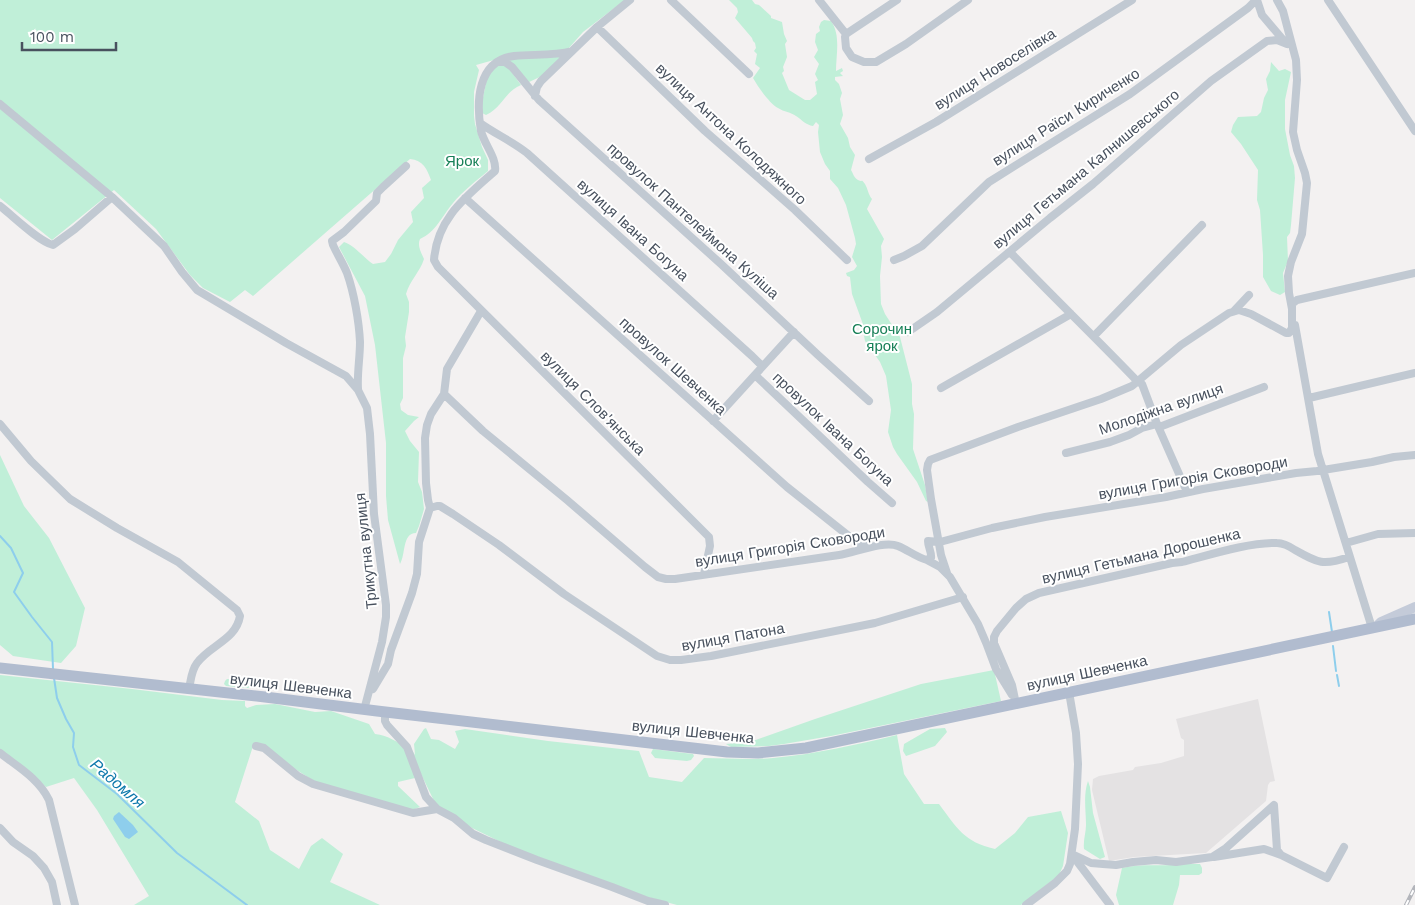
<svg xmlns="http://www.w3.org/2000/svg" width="1415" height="905" viewBox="0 0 1415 905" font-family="'Work Sans',sans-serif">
	<rect width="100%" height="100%" fill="#f3f1f1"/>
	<path fill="#e4e2e3" d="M1258,699L1275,781L1270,782L1268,785L1266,801L1206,853L1134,857L1109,861L1092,790L1093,779L1099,776L1133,770L1135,767L1161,763L1184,756V740L1181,738L1176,719Z"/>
	<path fill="#c0efd8" d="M0,0H625L583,32L546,74L527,83L501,58L476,65L479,70L474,92V116L475,124L482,147L488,160V171C476,181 463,191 453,203C442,216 436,232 420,239C417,246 421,252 424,259C420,272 410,280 406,294L409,302V312L405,337L406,346L403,358V398L400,404L401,410L408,415L419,417L414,421L405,431L410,441L419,452L418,482L422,492L424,509L419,526L416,533C402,533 406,554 400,564L388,520L386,496V443L375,345L365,296L339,247L344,242C354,245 364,258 373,264L385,262L391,254L398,240L413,222L411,212L424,198L422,188L431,180C427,169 423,160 410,159L253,296L245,290L230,302L203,288L190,275L156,229L114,190L52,240L0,198Z
		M729,0H752L755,4L759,5L771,16V18L782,22L784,34L787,41L785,44L787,57L783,67L784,71L782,73L789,90L805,100H810L817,94L815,82L818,80L815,74L819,64L814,57L818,50L815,42L816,34L820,31L819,27L821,22L824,20L831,21C841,35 836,55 836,71L842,68L843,71L840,73L843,76L835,77V80L839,84L842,93L840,99L843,115L840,124L848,138L850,147L855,155L851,170C853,173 854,178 858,180C864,183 860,178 865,184C868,189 868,194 872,199L867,209L884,239L881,246L882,257L880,276L881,304L885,314L900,337L912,384V404L914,414L913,449L925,485L928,502L926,501L917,482L897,454L893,447L888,432L891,410L886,376L880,362L865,341L863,331L864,327L852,294L850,277L847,276L846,273L854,270L857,266L852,257L856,244L855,238L846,205L838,188L830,179V171L825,164L820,152L818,132L819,125L816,122L813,126C806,125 802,120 796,116C791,112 784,112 778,108C770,104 758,87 753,78L760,68L755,64L757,54L754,51L756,48L755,43L753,41L752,38L735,18L738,12L737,8Z
		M1271,62L1279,71L1285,69L1291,72L1285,100V129L1290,155L1294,166L1295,178L1291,225L1290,233L1287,237L1288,261L1283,273L1285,292L1280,295L1271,291L1263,277V255L1260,210L1257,200L1258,170L1241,144L1231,132L1233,125L1238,117L1257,116L1261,112L1264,98L1268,90L1266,79L1270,71Z
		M497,65L507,66L521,85C504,92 503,107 486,115L482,113L481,107L487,78Z
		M0,455L24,506L49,538L85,608L76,646L61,663L13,656L0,645Z
		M994,670L1001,701L831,736L784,744L769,746L731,747L726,744L750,742L815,719L921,684Z
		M0,675L132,689L222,700L245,701V706L247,708L256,705L275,704L315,712L331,711L369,724L375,734C389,735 396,743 410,747L415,755L414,744L424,729L426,728L431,739L439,740L455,749L459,742L455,731L465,729L548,741L639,751L649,777L682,782L704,758C727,758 750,760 773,758C815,754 856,745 897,735L904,774L924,804H939C957,828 964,842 995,849L1015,833L1028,817L1061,811L1068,833L1063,866L1059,875L1021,905H677L640,895L509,846L472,828L436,805L421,774L415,778L398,782V786L420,807L412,810L314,781L254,743L235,802L259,821L270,850L299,869L311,846L322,838L343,854L330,882L380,905H134L149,896L97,810L74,778L46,787L0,749Z
		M227,679L250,681L252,683V686L248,688L226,686L224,684L225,681Z
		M945,728L947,732L935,746L906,756L903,751L904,744L930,729Z
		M653,749L693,754L694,756L691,760L687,761L655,758L651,753Z
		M1088,781L1090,787L1093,813L1105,857L1100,859L1084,849C1083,840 1086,833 1086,825C1086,810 1083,795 1088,781Z
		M1183,864H1200L1202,868V873L1199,875H1180L1179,885L1173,905H1119L1116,895L1122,868C1142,863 1163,867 1183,864Z"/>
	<path fill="#8eceec" d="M119,812L133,825L138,832L129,839L125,837L113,819L114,816Z"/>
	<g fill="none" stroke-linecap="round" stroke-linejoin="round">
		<path stroke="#8eceec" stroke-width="2" d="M0,536L11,548L23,573L14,592L32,617L52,642L53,669
			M1329,612L1332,632
			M1333,646L1336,671
			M1337,675L1339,686
			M54,678L57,698L66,719L74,733L73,747L79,765L117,794L177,853L247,905"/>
		<path stroke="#c1c9d2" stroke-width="8" d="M671,0L749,74
			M819,0L846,34
			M1257,0L1262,15L1285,42
			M1277,0L1283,11L1296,60L1297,80L1293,132L1297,150L1305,173L1307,183L1302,234L1291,262L1288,276L1289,293L1292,309
			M1328,0L1415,131
			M597,27L705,131L795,210L847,260
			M846,34L845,37L846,48L852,57L864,62H876L906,44L968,0
			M846,34L897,0
			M572,51C553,56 533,54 514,56C477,61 476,102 481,131C484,144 497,158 495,171C466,197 437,218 434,260L438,267L709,537L710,546L704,574
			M499,62H505L512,67L539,100L721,264L818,355L869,401
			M535,96L537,87L541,81L597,27L630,0
			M0,104L112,197L164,246L182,272L197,290L286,343L346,376L358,390L367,408L370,434L374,514L386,605V617L382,642L364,710
			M480,123C495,134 512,141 527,153L752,356L762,366
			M869,159L936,122L1132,0
			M465,198L787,487L855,541L869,547
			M0,206C13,216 38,241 53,245L75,229L112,197
			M1010,252C1052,296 1096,338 1138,382L1142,384L1157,424L1187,492
			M894,260L904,256L922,246L989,182L1130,94L1248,8L1256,0
			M1234,311L1249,295
			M1295,325L1318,454L1372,628
			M908,332L937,312L1050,218L1093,184L1211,81L1267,41L1277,40L1287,44
			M1094,336L1202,225
			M755,375L868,482L892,503
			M941,388L1071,314
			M358,389C357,373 360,358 360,342C359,321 354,293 347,273C343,263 337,254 333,245L332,241L344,232L376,201L377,193L383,187L406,166
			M444,394L483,431L567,500L645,567L658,577L666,579H675L839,555C854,553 884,540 898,546C908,550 916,557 927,560L931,558C932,553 928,547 928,541L940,542L992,528L1045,517L1166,497L1203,489L1296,473L1317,471L1372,462L1394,457L1415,455
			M1309,398L1415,373
			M713,421L794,332
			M0,424L31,461L70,499L117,528L178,562L237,610L240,616C236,640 210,645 197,663C191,671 191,680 189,689
			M1066,453L1110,442L1129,435L1142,428L1157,424L1159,426H1162L1264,387
			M430,508L437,506H440L453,514L499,545L564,594L657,656L670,660H681L711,656L875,623L963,597
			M1346,543L1378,534L1415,533
			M927,560L940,567L950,577L978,624L987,645L996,669L1012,695
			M947,573L941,555L931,499L927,470L928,464L930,460L1018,427L1101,399L1132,386L1181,345L1229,313L1239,310L1251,314L1286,333H1289L1292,328V304L1297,300L1415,273
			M373,689L388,664L391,650L412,593L417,574L419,542L430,508L428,500L426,483L425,438L427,425L431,414L444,394L447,369L481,311
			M1016,704L1012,685L994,643V637L997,631L1016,608L1026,599L1039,593L1172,563L1182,562C1209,555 1250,542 1277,543C1284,543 1289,546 1295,550C1318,563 1323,566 1349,557
			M385,712V721L387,725L407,747L426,797L437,809
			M256,746L264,748L298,776L313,784L413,813L437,809L454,818L473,834L486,840L537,860L612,887L648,901L665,905
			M0,753C18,767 39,779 49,800L75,905
			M0,828L13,842L33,856L44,868L52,882L57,905
			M1072,854L1091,863L1103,864L1116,865L1133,862L1156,860L1176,862L1212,857L1226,848L1274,805L1277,850L1281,855L1327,878L1344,847
			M1073,856L1110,905
			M1214,857L1264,849L1281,855
			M1026,905L1055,883L1067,871L1070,864L1075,829L1078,764L1076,733L1069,692"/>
		<path stroke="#c4cbd9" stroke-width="10" d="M1378,625L1381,622L1415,607"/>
		<path stroke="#b1bccf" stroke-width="11" d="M0,668L265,697L377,711L727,752L758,753L806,748L1415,619"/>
		<defs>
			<path id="rail" d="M1406,905L1415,887"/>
		</defs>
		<use href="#rail" stroke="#b3b5bb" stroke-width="4"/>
		<use href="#rail" stroke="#fff" stroke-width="2" stroke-dasharray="5.5" stroke-linecap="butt"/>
	</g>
	<g text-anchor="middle" stroke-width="4" stroke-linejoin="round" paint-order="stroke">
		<g font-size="15" fill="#48515e" stroke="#fff">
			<text transform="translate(995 69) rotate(-32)" y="5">вулиця Новоселівка</text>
			<text transform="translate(1066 117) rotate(-32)" y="5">вулиця Раїси Кириченко</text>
			<text transform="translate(731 134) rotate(43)" y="5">вулиця Антона Колодяжного</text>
			<text transform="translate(1086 169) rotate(-40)" y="5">вулиця Гетьмана Калнишевського</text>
			<text transform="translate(693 221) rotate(42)" y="5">провулок Пантелеймона Куліша</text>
			<text transform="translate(633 230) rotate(42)" y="5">вулиця Івана Богуна</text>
			<text transform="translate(673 366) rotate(42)" y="5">провулок Шевченка</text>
			<text transform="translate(593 403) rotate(45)" y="5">вулиця Слов'янська</text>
			<text transform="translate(1161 409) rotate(-19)" y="5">Молодіжна вулиця</text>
			<text transform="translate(833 429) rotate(43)" y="5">провулок Івана Богуна</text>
			<text transform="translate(1193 478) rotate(-10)" y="5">вулиця Григорія Сковороди</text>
			<text transform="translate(790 547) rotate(-9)" y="5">вулиця Григорія Сковороди</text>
			<text transform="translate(366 551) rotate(-96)" y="5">Трикутна вулиця</text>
			<text transform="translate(1141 556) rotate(-13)" y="5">вулиця Гетьмана Дорошенка</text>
			<text transform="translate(733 637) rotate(-10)" y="5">вулиця Патона</text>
			<text transform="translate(1087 673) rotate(-12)" y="5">вулиця Шевченка</text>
			<text transform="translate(291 686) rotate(7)" y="5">вулиця Шевченка</text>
			<text transform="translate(693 732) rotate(6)" y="5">вулиця Шевченка</text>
		</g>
		<g font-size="15" fill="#188058" stroke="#fff">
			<text x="462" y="166">Ярок</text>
			<text x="882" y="334">Сорочин<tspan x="882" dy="17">ярок</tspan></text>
		</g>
		<g font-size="16" font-style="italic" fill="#0e79ac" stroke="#fff">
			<text transform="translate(118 783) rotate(41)" y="6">Радомля</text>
		</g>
	</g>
	<path d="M22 42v8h94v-8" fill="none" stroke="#48515e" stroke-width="2.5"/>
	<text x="30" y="42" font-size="15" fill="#48515e" stroke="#ffffff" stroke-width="4" paint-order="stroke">100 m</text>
</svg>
